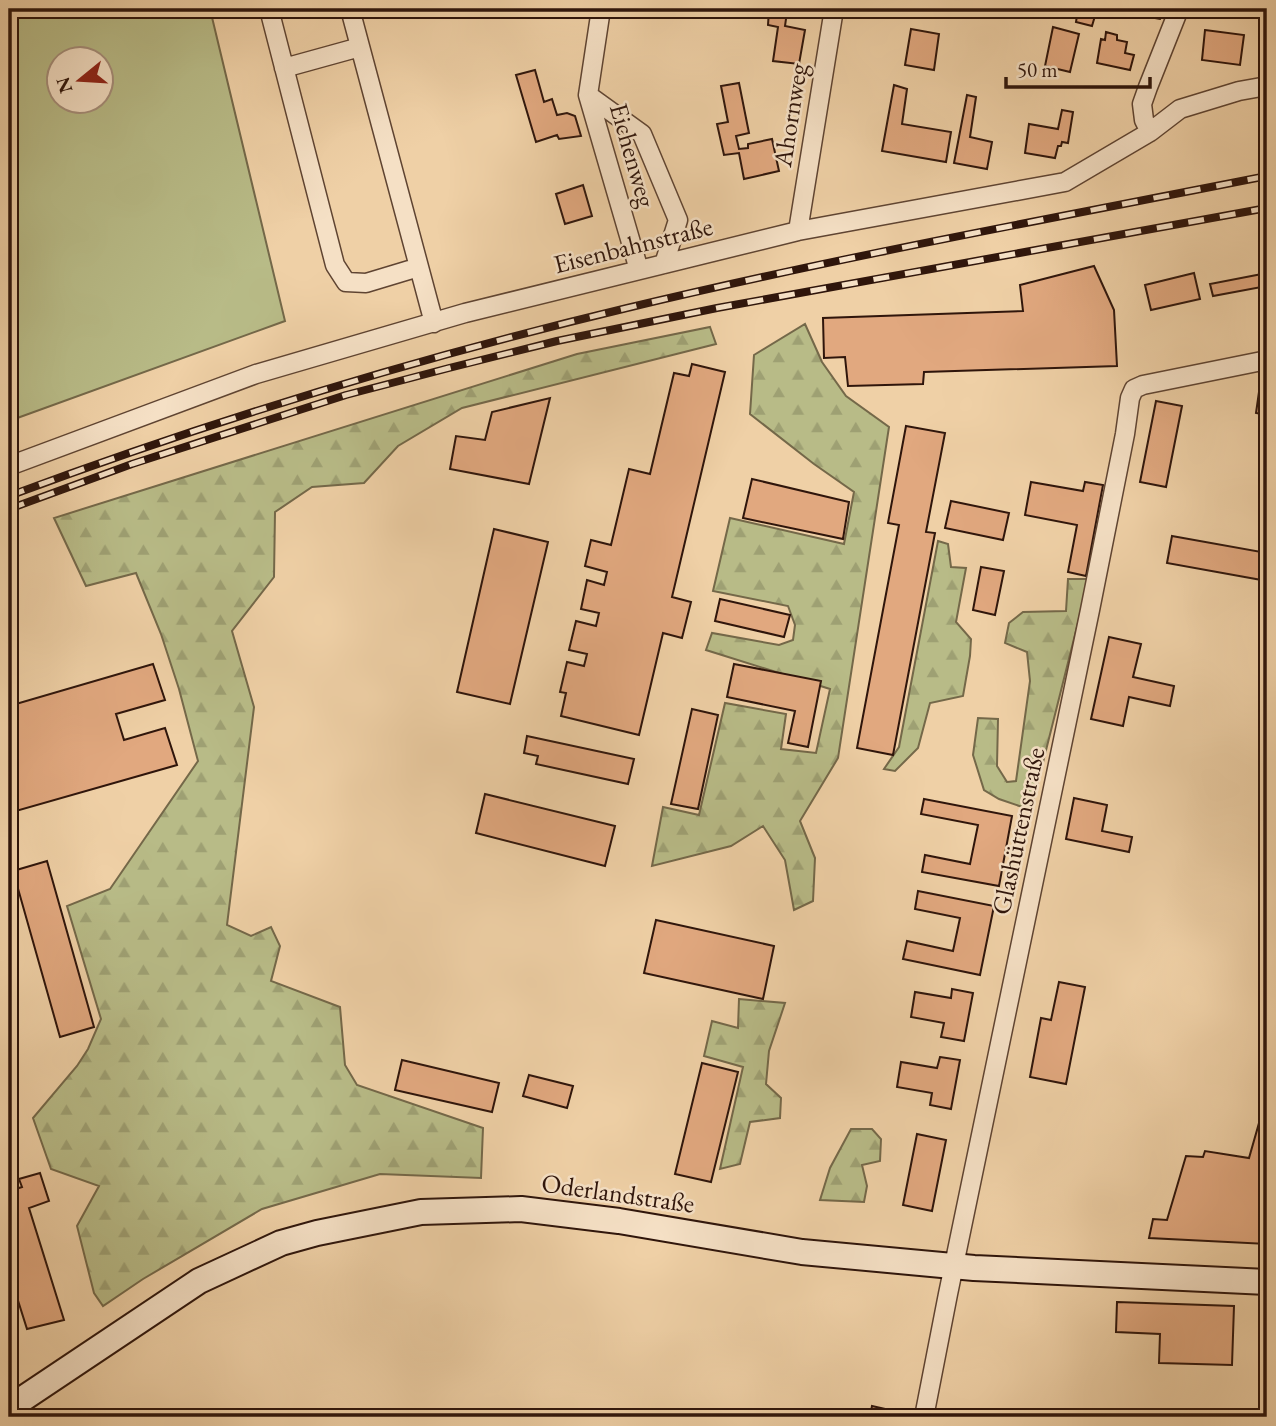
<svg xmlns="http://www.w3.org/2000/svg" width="1276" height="1426" viewBox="0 0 1276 1426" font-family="'EB Garamond',serif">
	<defs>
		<pattern id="forest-firs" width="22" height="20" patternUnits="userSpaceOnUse" patternTransform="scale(1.75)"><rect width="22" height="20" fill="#b8bb87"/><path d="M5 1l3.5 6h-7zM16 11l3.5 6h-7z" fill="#9ea073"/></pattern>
	</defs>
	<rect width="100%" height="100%" fill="#efd0a6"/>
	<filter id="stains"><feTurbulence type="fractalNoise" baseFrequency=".00286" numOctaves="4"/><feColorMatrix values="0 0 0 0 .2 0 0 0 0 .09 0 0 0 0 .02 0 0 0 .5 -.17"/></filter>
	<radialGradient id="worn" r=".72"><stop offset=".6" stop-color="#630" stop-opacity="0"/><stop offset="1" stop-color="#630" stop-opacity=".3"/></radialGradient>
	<path fill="#b8bb87" stroke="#746849" stroke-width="2" fill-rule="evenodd" d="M9,9H210L285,321L9,421ZM60,60H102V102H60Z"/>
	<path fill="url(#forest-firs)" stroke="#746849" stroke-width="2" d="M805,324L822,362L846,396L889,427L838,758L800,821L815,858L813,901L794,910L785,860L763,826L731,846L652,866L663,807L699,815L725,703L786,714L781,749L816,753L830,689L706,650L712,633L779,645L793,640L795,625L788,606L713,591L730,518L844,544L854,492L814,464L750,414L754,355Z
		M710,327L716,344L462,408L398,446L364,483L312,487L275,512L274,577L232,631L254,707L227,925L251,936L271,927L280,946L271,981L340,1007L345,1065L357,1085L483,1128L481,1178L380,1174L262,1209L143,1279L103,1306L94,1293L77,1226L99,1186L51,1169L33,1118L77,1066L88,1049L101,1019L67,906L110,889L198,761L179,689L161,634L136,573L86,586L54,518L577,354Z
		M938,541L948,544L951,567L966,568L956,622L971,639L970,656L963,696L930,703L918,748L895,771L884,769L899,747Z
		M1068,579H1089L1031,810L999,799L984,790L973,755L978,718L998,719L997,766L1007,782L1016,781L1030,681L1027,652L1005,643L1009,623L1023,612L1066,611Z
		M739,999L785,1003L769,1051L766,1084L781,1098L780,1118L750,1122L740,1164L720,1169L743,1067L704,1056L712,1021L738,1028Z
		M851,1129H872L881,1139L880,1161L862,1165L867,1186L864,1202L820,1200L830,1168Z"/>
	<path fill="#e1a87f" stroke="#2f150b" stroke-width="2" d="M1078,9H1097L1092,26L1076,22Z
		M1127,9H1165L1160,19L1126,13Z
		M769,10L787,12L785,26L805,30L799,64L773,61L778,27L768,25Z
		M1053,27L1079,34L1070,72L1045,66Z
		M911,29L939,34L934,70L905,65Z
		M1205,30L1244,35L1240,65L1202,60Z
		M1106,32L1117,35V40L1127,42L1125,53L1134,55L1130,70L1097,63L1101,39L1105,40Z
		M535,70L544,102L552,99L557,115L567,113L575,116L581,136L559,139L557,135L536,142L516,75Z
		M739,83L749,133L736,136L739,149L748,148V144L772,139L779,171L744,179L739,153L724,155L717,124L728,122L721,86Z
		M894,85L907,89L902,124L951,132L946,162L882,151Z
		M967,95L976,97L970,137L992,142L987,169L954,163Z
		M1062,110L1073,112L1068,143L1062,142L1061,146H1058L1055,158L1025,153L1029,124L1058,129Z
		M583,185L592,216L565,224L556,194Z
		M1094,266L1114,310L1117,366L924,372L923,384L848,386L845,357L824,358L823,318L1023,311L1020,285Z
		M1194,273L1200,299L1151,310L1145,285Z
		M1267,273V286L1213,296L1210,284Z
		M692,364L725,372L672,597L691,602L682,638L663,633L639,735L561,716L566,693L560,692L567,662L584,666L587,654L569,650L576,621L596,626L599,613L581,609L587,580L604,585L607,572L585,566L591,540L611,545L629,469L650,474L674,373L689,376Z
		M1261,378L1267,379V415L1256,413Z
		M550,398L529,484L450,469L456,436L485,440L492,412Z
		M1156,401L1182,406L1166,487L1140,482Z
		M906,426L945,433L926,532L935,533L893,755L857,748L899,525L888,523Z
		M752,479L849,502L843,539L743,518Z
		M1031,482L1083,491L1085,482L1103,485L1086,576L1068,572L1077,525L1025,515Z
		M951,501L1009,513L1003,540L945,528Z
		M494,529L548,542L510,704L457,692Z
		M1172,536L1267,553V581L1167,563Z
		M981,567L1004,571L995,615L973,610Z
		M720,599L790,615L784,637L715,621Z
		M1109,637L1141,644L1133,677L1174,686L1170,706L1129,697L1123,726L1091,719Z
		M153,664L165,700L116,714L124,740L165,728L177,765L9,813V706Z
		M734,664L821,681L808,747L788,743L795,711L727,697Z
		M692,709L718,715L698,809L671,804Z
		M527,736L634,759L628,784L536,764L538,756L524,753Z
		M485,794L615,826L605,866L476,833Z
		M1074,798L1107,805L1102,831L1132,837L1129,852L1066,839Z
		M924,799L1012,816L999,886L922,872L925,855L970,864L978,825L921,814Z
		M47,861L94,1027L60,1037L13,871Z
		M918,891L994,906L980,975L903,959L907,941L953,951L960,918L915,909Z
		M656,920L774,946L763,999L644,973Z
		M1059,982L1085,987L1066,1084L1030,1077L1041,1018L1051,1020Z
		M952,989L973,993L964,1041L941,1037L944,1023L911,1017L915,992L951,998Z
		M940,1057L960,1060L951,1109L930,1105L932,1093L897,1087L901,1062L937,1068Z
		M402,1060L499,1083L492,1112L395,1090Z
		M702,1063L738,1072L711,1182L675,1174Z
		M529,1075L573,1086L567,1108L523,1096Z
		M1267,1095V1244L1149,1238L1153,1219L1167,1220L1186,1156L1203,1157L1205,1151L1249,1158Z
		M917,1134L946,1140L932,1211L903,1205Z
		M40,1173L49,1201L29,1208L64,1320L27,1329L9,1272V1191L22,1187L19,1179Z
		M1117,1302L1234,1306L1232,1365L1159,1363L1160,1334L1116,1332Z
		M872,1406L894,1411L892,1417H870Z"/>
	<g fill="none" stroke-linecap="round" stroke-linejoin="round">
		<defs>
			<path id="street" d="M269,9L335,265L346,282L366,283L419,267
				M350,9L434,323
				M601,9L588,95L639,270
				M284,68L360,47
				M588,95L642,134L678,220L664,264
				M1150,132L1144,120L1142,104L1148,87L1179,9
				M798,231L834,9
				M9,466L256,374L465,313L798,231L1065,182L1150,132L1180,109L1239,91L1267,86
				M924,1417L948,1294L1090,610L1125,434L1130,398L1134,389L1143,385L1267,360"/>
			<path id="secondary" d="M9,1408L199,1281L281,1243L317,1233L421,1212L521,1209L619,1221L802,1252L974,1268L1267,1282"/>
		</defs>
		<use href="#street" stroke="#5f4432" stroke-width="21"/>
		<use href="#secondary" stroke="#2f150b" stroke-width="28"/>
		<use href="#street" stroke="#f5e0c5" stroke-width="18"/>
		<use href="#secondary" stroke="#f5e0c5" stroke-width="24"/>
		<defs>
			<path id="rail" d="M9,496C211,421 418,358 627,308C839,257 1054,218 1267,176
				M9,509L132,464L346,395L449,368L557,341L717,308L1267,208"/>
		</defs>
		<use href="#rail" stroke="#2f150b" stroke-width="8"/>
		<use href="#rail" stroke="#f5e0c5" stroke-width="5" stroke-dasharray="16" stroke-linecap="butt"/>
	</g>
	<g text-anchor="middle" stroke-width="5" stroke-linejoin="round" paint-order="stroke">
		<g font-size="26" fill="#2f150b" stroke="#f5e0c5">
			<text transform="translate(790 115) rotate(-81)" y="9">Ahornweg</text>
			<text transform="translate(633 155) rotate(74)" y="9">Eichenweg</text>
			<text transform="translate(633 245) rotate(-14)" y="9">Eisenbahnstraße</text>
			<text transform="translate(1018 831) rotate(-78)" y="9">Glashüttenstraße</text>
			<text transform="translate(618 1193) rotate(8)" y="9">Oderlandstraße</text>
		</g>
	</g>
	<rect width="1276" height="1426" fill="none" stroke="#efd0a6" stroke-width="35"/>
	<rect x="10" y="10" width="1255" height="1405" fill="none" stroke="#2f150b" stroke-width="3.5"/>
	<rect x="18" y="18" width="1241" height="1391" fill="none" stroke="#2f150b" stroke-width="2"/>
	<g transform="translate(80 80) rotate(252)"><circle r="33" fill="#f5e0c5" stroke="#a68f7b" stroke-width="2"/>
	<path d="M0-5L12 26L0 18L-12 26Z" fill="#8f2418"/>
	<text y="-10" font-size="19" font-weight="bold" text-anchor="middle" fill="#2f150b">N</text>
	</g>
	<path d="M1006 77v10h144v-10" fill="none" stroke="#2f150b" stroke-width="3.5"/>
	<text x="1017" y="77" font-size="21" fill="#2f150b" stroke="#f5e0c5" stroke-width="5" paint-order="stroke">50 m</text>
	<rect width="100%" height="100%" filter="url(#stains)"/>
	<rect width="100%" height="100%" fill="url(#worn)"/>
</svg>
